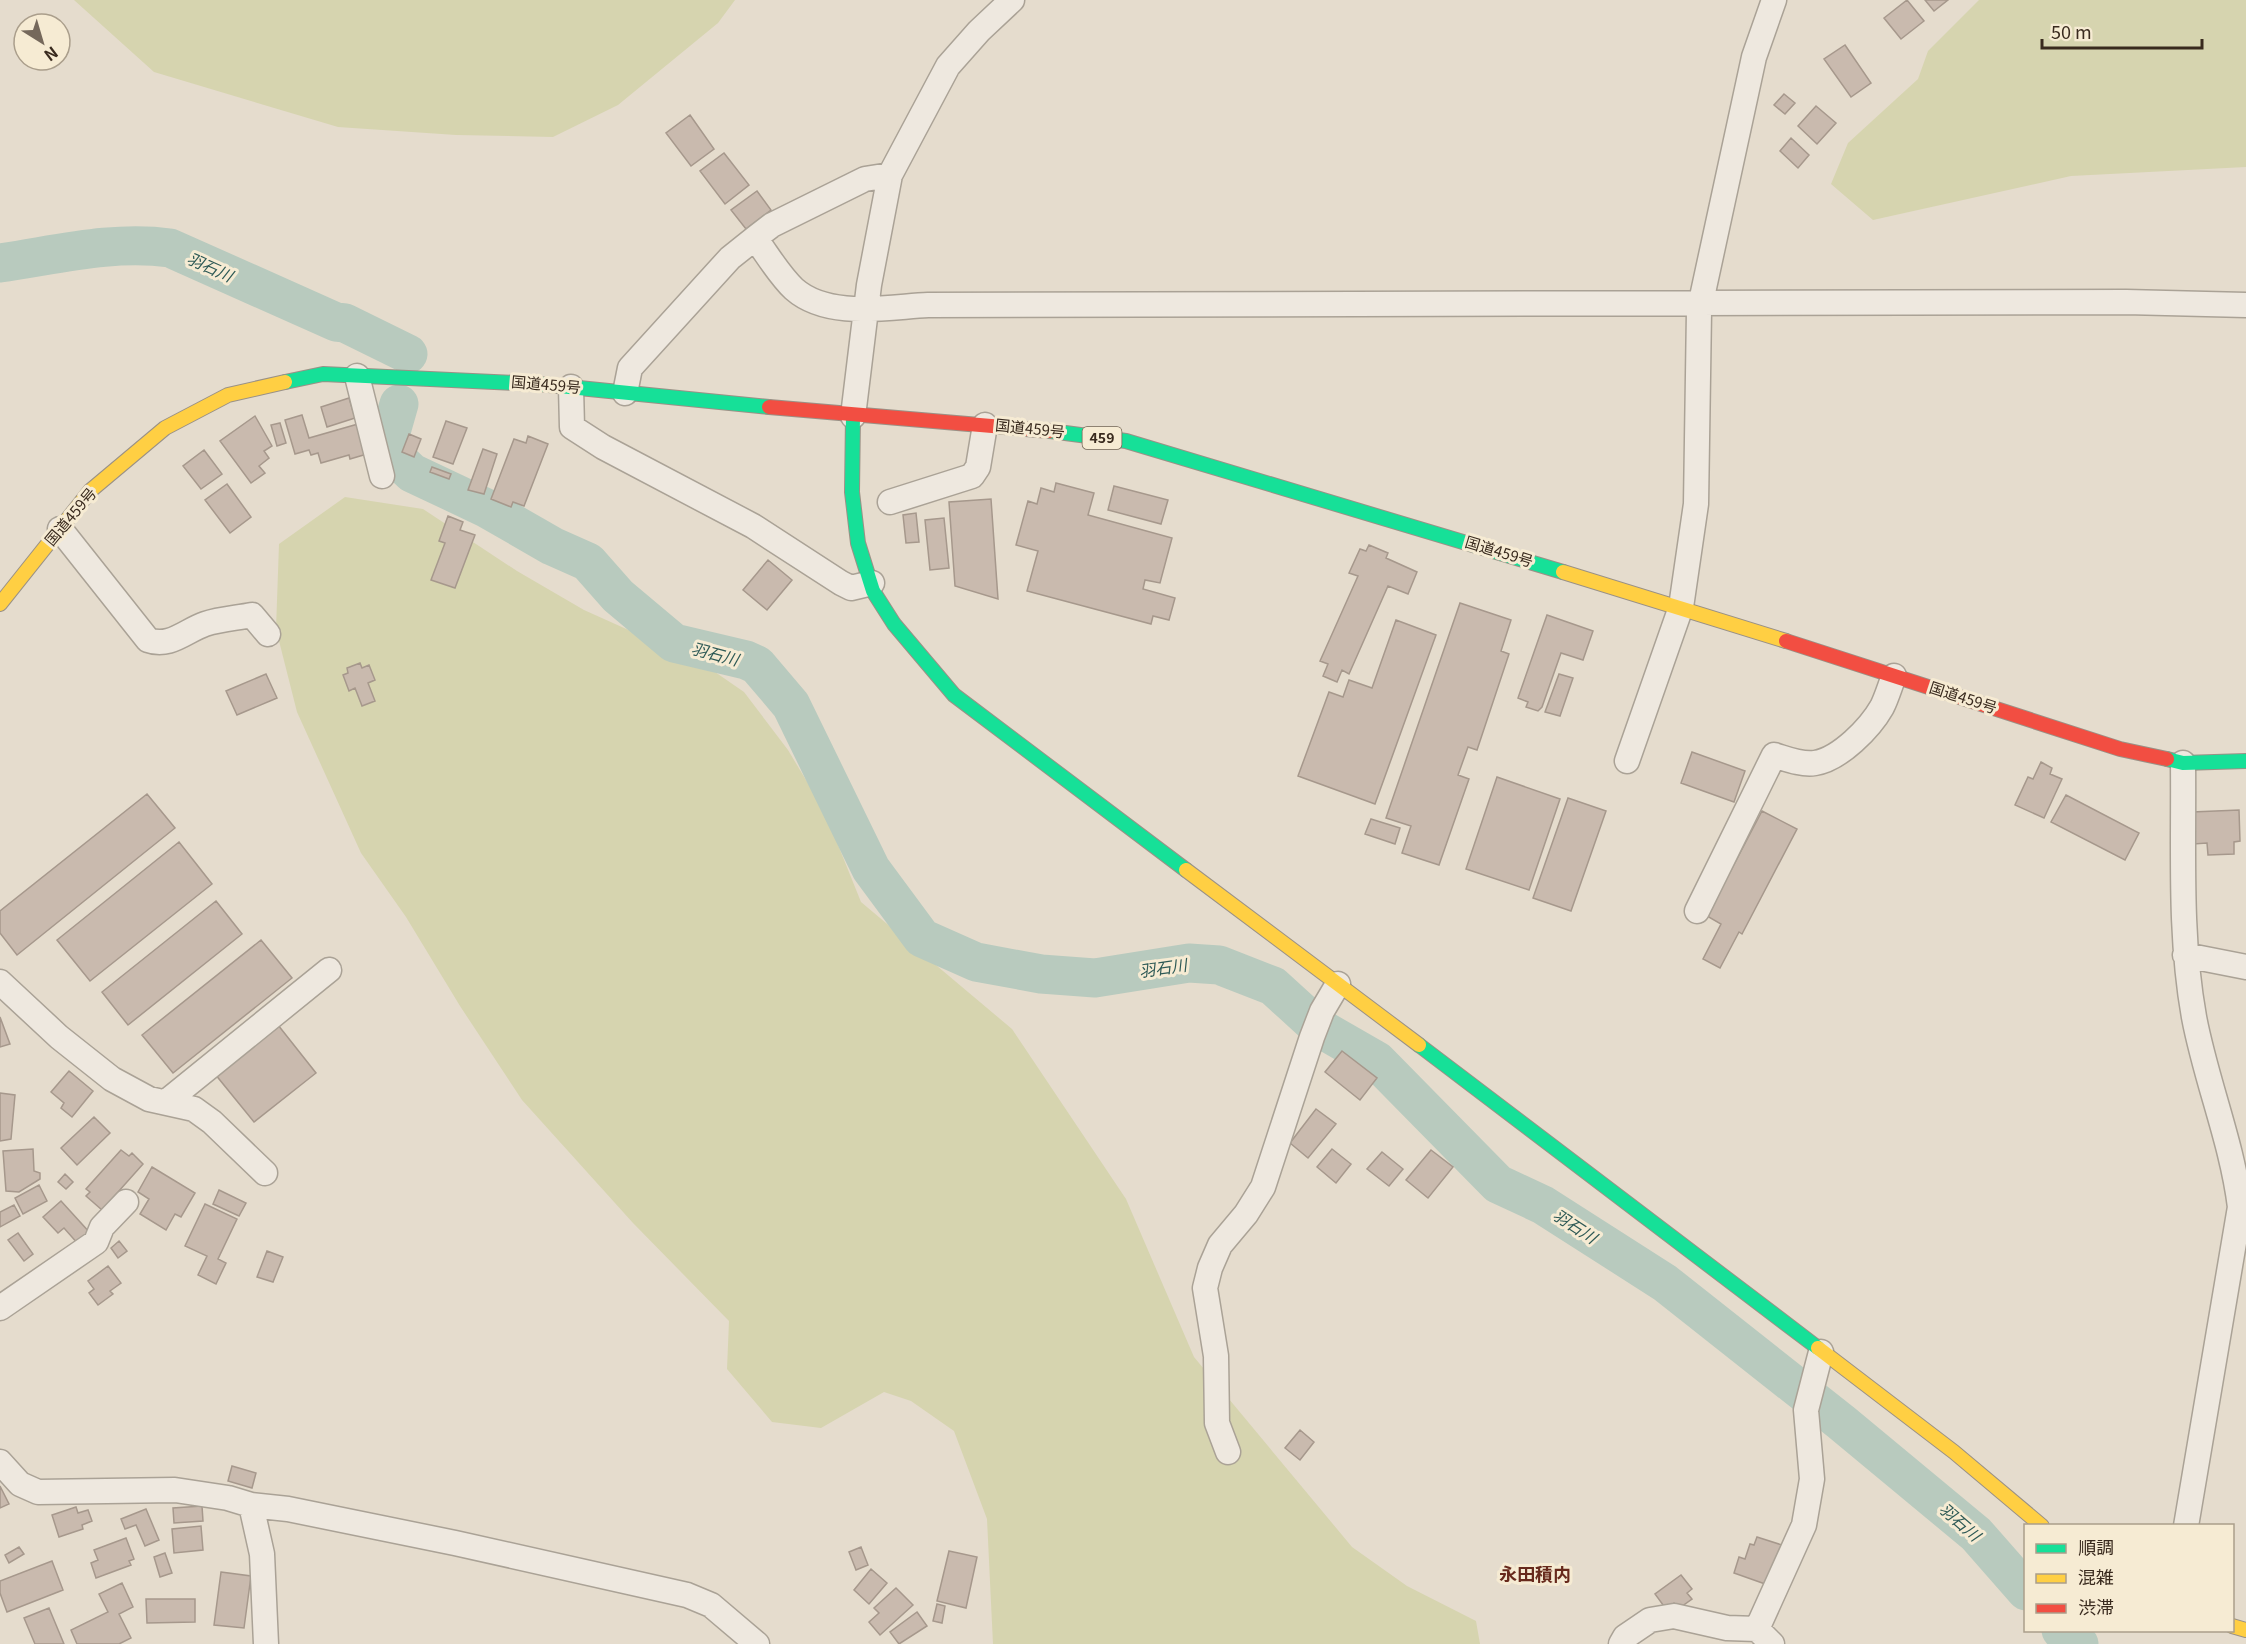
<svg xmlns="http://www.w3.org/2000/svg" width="2246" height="1644" viewBox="0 0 2246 1644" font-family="Georgia,'Noto Sans JP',serif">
	<rect width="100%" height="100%" fill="#e5dccd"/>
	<path fill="#d6d4af" d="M74,0H735L718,23L618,105L553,137L456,135L338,127L154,72Z
		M1979,0H2246V167L2071,176L1873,220L1831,184L1848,143L1918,79L1928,51Z
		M345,497L423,509L517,571L584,610L702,663L744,692L788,750L824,810L861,902L1012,1029L1126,1199L1194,1357L1352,1547L1407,1586L1476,1621L1480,1644H993L987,1519L954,1431L911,1401L884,1392L821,1428L772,1422L727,1369L729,1321L633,1223L522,1100L460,1006L406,917L361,853L297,712L276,629L279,544Z"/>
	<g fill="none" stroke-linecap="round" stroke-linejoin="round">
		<path stroke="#b8cabe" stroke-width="39" d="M0,263C56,255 113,240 170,248L336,322L345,323L408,354
			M399,404L389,439L395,457L412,473L486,508L552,546L588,562L618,596L674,643L746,660L757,665L791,705L871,869L922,938L976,962L1041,974L1095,978L1189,963L1219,965L1273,986L1318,1027L1377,1061L1498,1184L1543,1205L1665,1283L1841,1422L1976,1534L2026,1591
			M2061,1630L2072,1642L2079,1644"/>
	</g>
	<path fill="#c9baae" stroke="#a6988c" stroke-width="1.5" d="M1907,0L1924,21L1901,39L1884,18Z
		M1925,0H1948L1934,11Z
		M1845,45L1871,83L1851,97L1824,59Z
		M1784,94L1795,103L1785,114L1774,105Z
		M1816,106L1836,123L1817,144L1798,126Z
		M690,115L714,149L691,166L666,133Z
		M1791,138L1809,155L1798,168L1780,151Z
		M724,153L749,185L725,204L700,171Z
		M757,191L771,210L746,229L731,210Z
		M349,398L355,418L327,427L321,407Z
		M302,415L309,438L358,424L367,454L350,459L349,455L321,463L318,453L311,455L309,450L295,454L285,420Z
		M255,416L272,446L264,451L269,458L259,466L265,473L251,483L220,441Z
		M446,421L467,428L453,464L433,457Z
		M280,423L286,443L277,446L271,425Z
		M409,434L421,439L414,457L402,452Z
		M528,436L548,444L524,506L513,502L511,507L491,499L514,439L526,443Z
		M483,449L497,454L484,494L468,490Z
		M204,450L222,474L201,489L183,466Z
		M432,467L451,474L449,479L430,472Z
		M1056,483L1094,493L1088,515L1172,538L1160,583L1145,580L1143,589L1175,598L1169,620L1153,616L1151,624L1027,591L1038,551L1016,545L1028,501L1037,504L1041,488L1054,492Z
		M227,484L251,517L230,533L205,500Z
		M1114,486L1168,500L1161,524L1108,510Z
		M991,499L998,599L955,586L949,502Z
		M916,513L919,542L906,543L903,515Z
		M448,516L463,522L460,530L475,535L455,588L431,580L445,543L439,541Z
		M944,518L949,568L930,570L925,520Z
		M1369,545L1388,553L1386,558L1417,572L1408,594L1388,586L1349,674L1342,670L1337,682L1323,676L1328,664L1320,661L1358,576L1349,573L1360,549L1366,551Z
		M768,560L792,580L767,610L743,590Z
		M1460,603L1511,620L1501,651L1509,654L1477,750L1468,747L1458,775L1469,779L1439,865L1402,853L1411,826L1386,818Z
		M1547,615L1593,631L1583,660L1561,653L1542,707L1538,711L1526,707L1528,702L1518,698Z
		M1396,620L1436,635L1375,804L1298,776L1329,692L1343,697L1349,680L1372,688Z
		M360,663L362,668L369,665L375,680L368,683L375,701L362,706L355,688L349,691L343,675L348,673L347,668Z
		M266,674L277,698L237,715L226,691Z
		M1559,674L1573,678L1560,716L1545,712Z
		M1692,752L1745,771L1734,802L1681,783Z
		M2041,762L2052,768L2050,774L2062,779L2044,818L2015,805L2028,777L2033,779Z
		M1497,777L1560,799L1529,890L1466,869Z
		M147,794L175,828L17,955L0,933V911Z
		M2066,795L2139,833L2125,860L2051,822Z
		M1568,798L1606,811L1571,911L1533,898Z
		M2239,810L2240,841L2234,842V854L2208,855L2207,843L2193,844L2192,812Z
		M1762,811L1797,829L1742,934L1739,932L1720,968L1703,959L1721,924L1707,916Z
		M1371,819L1400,828L1395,844L1365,834Z
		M179,842L212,884L90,981L57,940Z
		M216,901L242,934L128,1025L102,992Z
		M261,940L292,978L173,1073L142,1035Z
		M0,1017L10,1044L0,1047Z
		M278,1025L316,1073L254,1122L215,1074Z
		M1342,1051L1377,1078L1360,1100L1325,1072Z
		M69,1071L93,1091L72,1117L61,1108L64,1103L51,1092Z
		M0,1093L15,1095L11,1139L0,1141Z
		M1316,1109L1336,1124L1308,1158L1290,1143Z
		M94,1117L110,1133L77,1165L61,1148Z
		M33,1149L34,1171L40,1173V1179L19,1192L6,1191L3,1151Z
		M1332,1149L1351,1164L1336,1183L1317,1167Z
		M121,1150L129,1156L132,1153L143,1164L102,1210L86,1196L90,1192L86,1189Z
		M1431,1150L1453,1167L1428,1198L1406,1180Z
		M1382,1152L1403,1169L1389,1186L1367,1169Z
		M152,1167L195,1193L181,1217L175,1214L166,1230L140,1214L149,1199L138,1192Z
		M65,1174L73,1182L66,1189L58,1182Z
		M39,1185L47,1201L23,1214L15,1198Z
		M219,1190L246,1203L239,1216L213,1204Z
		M61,1201L91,1234L79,1245L64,1228L58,1233L43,1217Z
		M205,1204L237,1219L218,1259L226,1263L216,1284L198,1275L207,1256L185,1246Z
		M14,1205L20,1216L0,1227V1212Z
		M18,1233L33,1254L24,1261L8,1240Z
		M119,1241L127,1251L118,1258L111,1248Z
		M267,1251L283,1257L273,1282L257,1277Z
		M108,1266L121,1283L110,1291L113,1294L98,1305L89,1293L94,1289L88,1281Z
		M1300,1430L1314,1442L1300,1460L1285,1448Z
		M232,1466L256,1473L252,1488L228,1481Z
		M0,1486L9,1504L0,1508Z
		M202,1506L203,1521L174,1523L173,1508Z
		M76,1507L78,1513L88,1510L92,1521L82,1525L83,1529L59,1537L52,1515Z
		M146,1509L159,1540L145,1546L136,1525L125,1529L121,1519Z
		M201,1526L203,1550L174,1553L172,1529Z
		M1757,1537L1782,1545L1768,1585L1734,1573L1739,1557L1745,1559L1750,1544L1754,1545Z
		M126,1538L134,1559L129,1561L131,1565L96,1578L91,1563L98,1560L94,1550Z
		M19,1547L24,1554L9,1563L5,1555Z
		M861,1547L868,1565L856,1570L849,1552Z
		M949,1551L977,1557L966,1608L937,1601Z
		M165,1553L172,1573L160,1577L154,1557Z
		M52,1561L63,1590L7,1612L0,1593V1581Z
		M871,1569L887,1583L869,1604L854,1590Z
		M221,1572L251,1576L244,1628L214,1625Z
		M1681,1575L1692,1589L1687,1593L1692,1599L1678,1609L1674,1603L1666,1609L1655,1594Z
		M122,1583L133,1607L119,1614L131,1638L119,1644H77L71,1630L108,1612L99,1594Z
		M896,1588L913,1605L880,1635L869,1622L879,1613L874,1608Z
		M146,1599H195V1622L147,1623Z
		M937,1604L945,1606L942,1623L933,1621Z
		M49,1608L64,1644H35L24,1618Z
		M917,1612L927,1626L899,1644L890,1632Z"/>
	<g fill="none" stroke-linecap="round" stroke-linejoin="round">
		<defs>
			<path id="street" d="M755,238C767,254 779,275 794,289C828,319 887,307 928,305L2126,302L2246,305
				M357,376L382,476
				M571,387L572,427L603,447L753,526L841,583L851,588L872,583
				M625,393L630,368L730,258L755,238L772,225L865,179L890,175
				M853,416L869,285L890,175L948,66L979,31L1012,0
				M890,502L972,476L978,467L985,425
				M60,529L148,640C170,648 185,631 205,624C220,619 237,618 252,615L268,634
				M1627,761L1681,607L1696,504L1699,311L1754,57L1774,0
				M2183,763C2184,847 2179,934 2194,1017C2206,1081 2232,1142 2240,1207L2186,1526
				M1697,911L1774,755C1787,759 1801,765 1815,763C1840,759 1870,728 1882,707C1887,697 1890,686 1894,676
				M2185,955L2246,967
				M0,982L59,1037L112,1079L149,1099L194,1109L212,1122L265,1173
				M166,1102L329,970
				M0,1308L96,1242L102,1227L126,1202
				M1228,1452L1217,1423L1216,1356L1205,1288L1210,1268L1220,1245L1246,1214L1263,1187L1312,1037L1322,1011L1338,984
				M0,1462L20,1484L38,1492L175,1490L228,1498L251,1505L288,1509L455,1543L687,1595L711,1605L757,1644
				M251,1505L262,1554L266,1644
				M1757,1629L1804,1525L1812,1479L1806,1410L1821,1352
				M1621,1644L1625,1637L1650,1620L1674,1616L1727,1628L1757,1629L1772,1644"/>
			<path id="fast" d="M285,382L323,374L539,384L769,407
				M853,416L852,492L858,543L873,591L894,624L954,695L1186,870
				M1050,431L1126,441L1563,572
				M2167,759L2183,763L2246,761
				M1419,1045L1818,1348"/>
			<path id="slow" d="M1563,572L1786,641
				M0,604L90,491L165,428L228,395L285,382
				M1186,870L1419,1045
				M1818,1348L1954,1452L2042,1526
				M2232,1626L2246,1630"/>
			<path id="jam" d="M769,407L1050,431
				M1786,641L2120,749L2167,759"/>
		</defs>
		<use href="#street" stroke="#aaa296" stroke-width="27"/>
		<use href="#fast" stroke="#9a9186" stroke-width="16"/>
		<use href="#slow" stroke="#9a9186" stroke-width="16"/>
		<use href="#jam" stroke="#9a9186" stroke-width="16"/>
		<use href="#street" stroke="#eee8df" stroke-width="24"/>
		<use href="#fast" stroke="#16e098" stroke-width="14"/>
		<use href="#slow" stroke="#ffcf43" stroke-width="14"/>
		<use href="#jam" stroke="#f24e42" stroke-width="14"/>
	</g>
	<g text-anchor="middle" stroke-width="6" stroke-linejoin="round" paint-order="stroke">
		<rect fill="#f6ebd3" stroke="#726454" stroke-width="1.5" x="1082.5" y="427" width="39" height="22" rx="4.5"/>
		<g font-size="14" font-weight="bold" fill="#392a1e">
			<text x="1102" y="443">459</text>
		</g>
		<g font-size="15" fill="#392a1e" stroke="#f6ebd3">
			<text transform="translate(546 385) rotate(5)" y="5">国道459号</text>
			<text transform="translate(1030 429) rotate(6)" y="5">国道459号</text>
			<text transform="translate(71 517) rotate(-50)" y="5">国道459号</text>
			<text transform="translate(1499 552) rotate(17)" y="5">国道459号</text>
			<text transform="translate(1963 698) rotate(18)" y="5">国道459号</text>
		</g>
		<g font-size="16" font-style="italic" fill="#2d5955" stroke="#f6ebd3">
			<text transform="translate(210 267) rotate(24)" y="6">羽石川</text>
			<text transform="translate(715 654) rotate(15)" y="6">羽石川</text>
			<text transform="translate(1163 968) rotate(-8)" y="6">羽石川</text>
			<text transform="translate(1575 1226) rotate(33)" y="6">羽石川</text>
			<text transform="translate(1960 1522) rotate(41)" y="6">羽石川</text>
		</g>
		<g font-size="18" font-weight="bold" fill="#67291c" stroke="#f6ebd3">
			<text x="1535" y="1581">永田積内</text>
		</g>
	</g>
	<rect x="2024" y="1524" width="210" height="108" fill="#f6ebd3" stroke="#aa9e8b" stroke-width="1.5"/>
	<rect x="2036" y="1544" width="30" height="9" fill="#16e098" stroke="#aa9e8b" stroke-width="1.5"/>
	<text x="2078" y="1554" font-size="18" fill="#392a1e">順調</text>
	<rect x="2036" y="1574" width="30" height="9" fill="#ffcf43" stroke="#aa9e8b" stroke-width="1.5"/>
	<text x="2078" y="1584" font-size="18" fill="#392a1e">混雑</text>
	<rect x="2036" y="1604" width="30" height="9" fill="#f24e42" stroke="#aa9e8b" stroke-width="1.5"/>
	<text x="2078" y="1614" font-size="18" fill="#392a1e">渋滞</text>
	<g transform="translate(42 42) rotate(143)"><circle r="28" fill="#f6ebd3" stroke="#aa9e8b" stroke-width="1.5"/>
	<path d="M0-4.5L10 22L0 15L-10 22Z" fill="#75685b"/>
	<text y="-9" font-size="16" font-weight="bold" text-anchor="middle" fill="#392a1e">N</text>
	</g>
	<path d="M2042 39v9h160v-9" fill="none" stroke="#392a1e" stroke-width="3"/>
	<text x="2051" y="39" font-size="18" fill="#392a1e" stroke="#f6ebd3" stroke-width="4.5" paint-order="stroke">50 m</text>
</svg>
